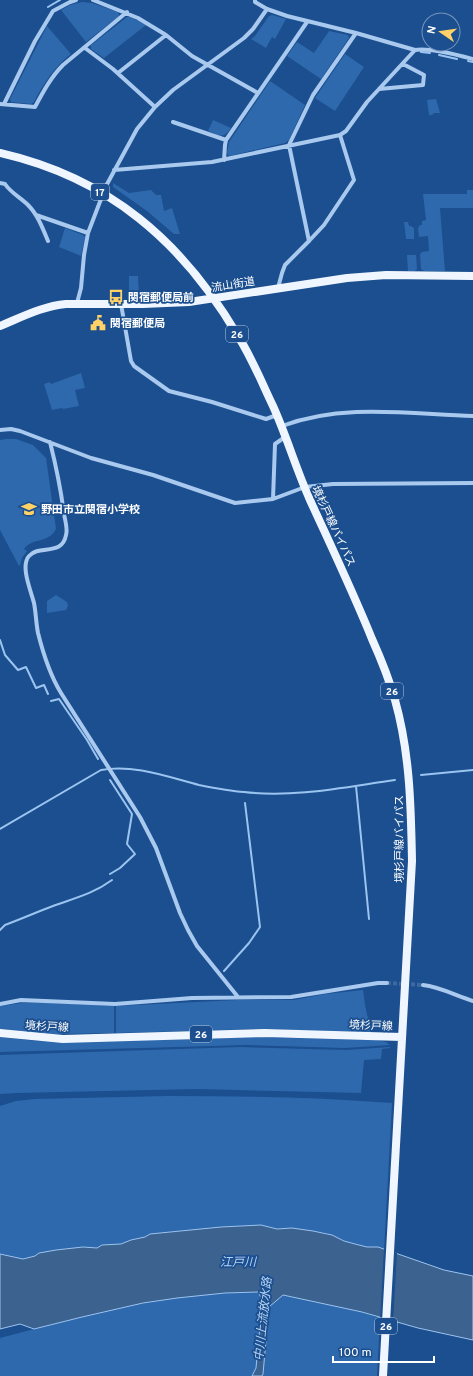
<svg xmlns="http://www.w3.org/2000/svg" width="473" height="1376" viewBox="0 0 473 1376" font-family="Overpass,'Noto Sans JP',sans-serif">
	<rect width="100%" height="100%" fill="#1b4f8f"/>
	<path fill="#2e69ad" d="M82,2L92,3L118,12L119,16L86,42L61,10L70,5Z
		M272,15L286,19L275,39L272,37L266,48L251,39L255,36L269,16Z
		M127,17H131L146,25L104,58L91,49V45Z
		M47,26L71,54C54,67 44,83 34,102L31,104L11,102L10,99Z
		M329,31L348,35L349,38L321,79L287,56L297,42L314,53Z
		M345,54L364,67L335,111L315,98Z
		M270,81L305,105L289,140L285,143L229,156L227,153L229,142Z
		M436,99L440,113H434L432,115H429L427,100Z
		M213,120L231,128C223,140 219,135 208,131Z
		M113,183L129,193L151,190L156,195H161L164,211L172,208L180,234H174L147,211L113,187Z
		M467,190H473V208H440L445,271H424L421,269L420,254L422,252L429,251L428,236L419,237L418,228L420,225H422V221L426,220L423,194H467Z
		M404,222H408L409,226H411L414,228V239H406Z
		M65,228L83,235L85,237L81,256L59,247Z
		M407,255H416L417,269L415,271H408Z
		M129,276H138L139,295H131L129,292Z
		M81,373L85,388L75,390L79,406L63,409L62,408L52,410L44,384L50,382L51,384Z
		M6,439H16L33,445L46,458L56,529C48,544 33,537 24,549L27,551L22,558L20,565L19,566L0,530V440Z
		M56,595L67,602L68,606L66,610L47,613V601Z
		M363,990L365,1005L371,1032L256,1029L116,1033V1006L237,1000H294L325,994Z
		M29,1002L114,1006V1033L54,1034L0,1029V1006Z
		M0,1037L37,1041L67,1042L254,1037L377,1040L386,1042L390,1045L345,1048L246,1045L0,1052Z
		M240,1047L346,1050L390,1047V1048L382,1049L381,1059L364,1060L361,1093L197,1089L16,1093L0,1094V1055Z
		M168,1096C242,1096 317,1097 392,1103L384,1250L378,1247H367L344,1241L326,1233L292,1228L277,1229L261,1225L221,1227L150,1234L145,1237L131,1240L121,1244L102,1245L97,1248L83,1247L56,1250L39,1253L35,1256L23,1259L0,1254V1106L16,1101L35,1099Z
		M258,1292L262,1299V1305L256,1368L252,1376H0V1338C58,1323 116,1306 176,1298C203,1294 230,1293 258,1292Z
		M283,1295L362,1312L380,1318L377,1376H262L269,1307Z"/>
	<path fill="#3c6290" stroke="#9cc4f0" d="M261,1225L277,1229L292,1228L313,1231L332,1235L344,1241L355,1244L367,1247H378L444,1270L473,1276V1340L418,1328L362,1312L283,1295L269,1307L263,1374L262,1376H252L256,1368L262,1305V1299L258,1292L225,1293L177,1298L143,1303L82,1317L34,1329L20,1324L0,1329V1254L23,1259L35,1256L39,1253L56,1250L83,1247L97,1248L102,1245L121,1244L131,1240L145,1237L150,1234L221,1227Z"/>
	<path fill="#1b4f8f" d="M384,1248L397,1253L393,1323L380,1320Z"/>
	<g fill="none" stroke-linecap="round" stroke-linejoin="round">
		<path stroke="#9cc4f0" stroke-width="2" d="M48,7L60,0
			M421,52L430,53
			M439,55L457,59
			M468,61L473,62
			M0,640L5,655L18,670L26,667L36,688L44,685L48,694
			M51,701L59,699L87,740L98,759
			M421,775L473,770
			M356,786L369,919
			M0,829L101,770C134,764 168,777 199,785C214,788 229,791 244,792C294,798 345,787 395,780
			M110,874L120,868L135,854L127,844L132,814L110,780
			M0,930L5,925C21,919 37,912 53,906C75,898 93,894 112,880
			M224,971L249,943L260,927L245,803"/>
		<path stroke="#3d69a0" stroke-width="4" stroke-dasharray="4 2" stroke-linecap="butt" d="M387,983L423,985"/>
		<path stroke="#a9c9ee" stroke-width="4" d="M93,0L138,18L166,35L192,56L258,93
			M255,0V2L267,9L287,16L356,33L415,50C429,47 458,55 473,59
			M85,48L113,69L155,107
			M118,73L166,35
			M379,89L423,85L424,75L403,64
			M0,104L35,107C43,92 51,77 63,65L127,12
			M4,104L35,41L53,11L70,2L76,0
			M173,122L226,140
			M224,160L225,145L226,140L307,22
			M114,170L212,162L340,135L346,131L367,102L415,50
			M0,183L5,184C11,193 20,197 28,205C38,215 43,229 48,241
			M36,215L88,233
			M309,241L289,145L313,95L356,33
			M278,288L282,273L285,265L309,241L324,225L354,180L340,135
			M77,303L81,288L84,255L88,233L106,186L137,129L155,107L173,90L244,38L253,29L267,9
			M121,304L131,361L134,366L169,391L212,402L266,419L277,415
			M282,426C343,403 409,414 473,416
			M0,430L11,429L20,431L91,458L153,475L235,503L273,499L305,487L333,484L473,483
			M50,442C56,466 61,490 64,514C65,520 68,529 66,535C62,557 39,544 29,556C20,566 31,591 34,603C36,613 36,623 38,633C43,653 50,675 61,693L140,817L156,848L180,913L188,930L197,946L238,997
			M273,499L275,444L285,437
			M423,985C441,987 456,996 473,1001
			M0,1004L21,1000L115,1004L192,998L291,997L378,983H387"/>
		<path stroke="#f0f6ff" stroke-width="8" d="M0,153C109,178 182,241 238,336C252,358 262,383 273,406C287,437 296,469 310,500C331,546 353,592 372,639C381,659 389,679 395,700C410,753 411,807 412,861L383,1376
			M0,326C22,317 43,306 66,304H143L189,302L347,278L386,275L473,276
			M0,1033L63,1039L265,1033L402,1037"/>
	</g>
	<defs>
		<symbol id="bus-bare" viewBox="-9 -9 18 18"><path d="M-5-6H5V4H4V6H2V4H-2V6H-4V4H-5ZM-3.5-4V0h7V-4ZM-3.5 1.2v1.5H-2V1.2ZM2 1.2v1.5H3.5V1.2Z" fill="#ffd166" stroke="#1b4f8f" stroke-width="2.5" paint-order="stroke"/></symbol>
		<symbol id="civic-bare" viewBox="-9 -9 18 18"><path d="M-.6-6.5H3V-4.5H.6V-3L4-1V1h2V6H-6V1h2V-1L-.6-3ZM-1.2 2.5V6h2.4V2.5Z" fill="#ffd166" stroke="#1b4f8f" stroke-width="2.5" paint-order="stroke"/></symbol>
		<symbol id="school-bare" viewBox="-9 -9 18 18"><path d="M0-5L7-2L0 1L-7-2ZM-4 1L0 2.5L4 1V4Q0 6-4 4Z" fill="#ffd166" stroke="#1b4f8f" stroke-width="2.5" paint-order="stroke"/></symbol>
	</defs>
	<g fill-rule="evenodd">
		<use href="#bus-bare" x="105" y="286" width="22" height="22"/>
		<use href="#civic-bare" x="87" y="312" width="22" height="22"/>
		<use href="#school-bare" x="18" y="498" width="22" height="22"/>
	</g>
	<g text-anchor="middle" stroke-width="3.5" stroke-linejoin="round" paint-order="stroke">
		<g fill="#1b4f8f" stroke="#bbcadd" stroke-width="1">
			<rect x="91" y="184" width="18" height="16" rx="3"/>
			<rect x="226" y="326" width="22" height="16" rx="3"/>
			<rect x="381" y="683" width="22" height="16" rx="3"/>
			<rect x="190" y="1026" width="22" height="16" rx="3"/>
			<rect x="375" y="1318" width="22" height="16" rx="3"/>
		</g>
		<g font-size="10" font-weight="bold" fill="#fff">
			<text x="100" y="196">17</text>
			<text x="237" y="338">26</text>
			<text x="392" y="695">26</text>
			<text x="201" y="1038">26</text>
			<text x="386" y="1330">26</text>
		</g>
		<g font-size="11" fill="#fff" stroke="#1b4f8f">
			<text transform="translate(233 284) rotate(-9)" y="4">流山街道</text>
			<text transform="translate(334 526) rotate(65)" y="4">境杉戸線バイパス</text>
			<text transform="translate(399 839) rotate(-90)" y="4">境杉戸線バイパス</text>
			<text transform="translate(371 1025) rotate(2)" y="4">境杉戸線</text>
			<text transform="translate(47 1026) rotate(3)" y="4">境杉戸線</text>
		</g>
		<g font-size="11" font-weight="bold" fill="#fff" stroke="#1b4f8f" text-anchor="start">
			<text x="128" y="301">関宿郵便局前</text>
			<text x="110" y="327">関宿郵便局</text>
			<text x="41" y="513">野田市立関宿小学校</text>
		</g>
		<g font-size="12" font-style="italic" fill="#b5d3f5" stroke="#1b4f8f">
			<text x="238" y="1266">江戸川</text>
			<text transform="translate(263 1319) rotate(-84)" y="4">中川上流放水路</text>
		</g>
	</g>
	<g transform="translate(441 32) rotate(283)"><circle r="19" fill="#1b4f8f" stroke="#7695bc"/>
	<path d="M0-3L7 15L0 10L-7 15Z" fill="#ffd166"/>
	<text y="-6" font-size="11" font-weight="bold" text-anchor="middle" fill="#ffffff">N</text>
	</g>
	<path d="M333 1356v6h101v-6" fill="none" stroke="#ffffff" stroke-width="2"/>
	<text x="339" y="1356" font-size="12" fill="#ffffff" stroke="#1b4f8f" stroke-width="3" paint-order="stroke">100 m</text>
</svg>
